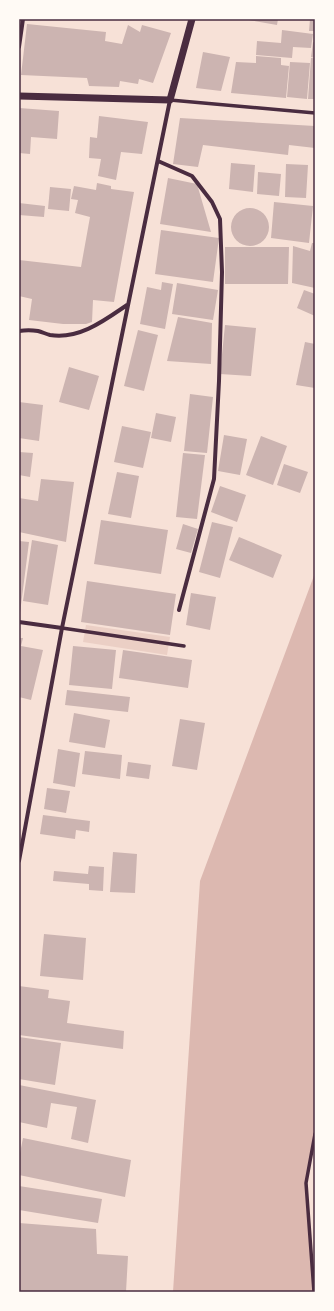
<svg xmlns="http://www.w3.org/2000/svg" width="334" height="1311" viewBox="0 0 334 1311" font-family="Figtree,sans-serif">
	<rect width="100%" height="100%" fill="#f7e1d7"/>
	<path fill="#ebcfc5" d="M86,625L170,637L167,655L83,642Z"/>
	<path fill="#dcb8b0" d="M315,573V1134L306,1183L314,1292H173L200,881Z"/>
	<path fill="#ccb4b1" d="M243,19H278L277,25Z
		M310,19H315V31H309Z
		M27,24L106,32L105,41L122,44L128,25L140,32L142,25L171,33L153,83L139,79L138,84L120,81L119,87L89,86L87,78L21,75Z
		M282,30L313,34L311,48L293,47L292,58L256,55L257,41L281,43Z
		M313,42L315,43V58L311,57Z
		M203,52L230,57L221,91L196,88Z
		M256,56L281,58V65L289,66L286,98L231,93L236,62L256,63Z
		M311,58H315V99H308Z
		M290,62L310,63L307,99L287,97Z
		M19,108L59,111L57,139L31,137L30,154L19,153Z
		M99,116L148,122L142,154L121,152L116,180L98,176L101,159L89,158L90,137L97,138Z
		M180,118L315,126V148L289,145L288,155L203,145L198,167L173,164Z
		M231,163L255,165L253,192L229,189Z
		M286,164L308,165L306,198L285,197Z
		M258,172L281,174L279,196L257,194Z
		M168,178L197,184L211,232L160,224Z
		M97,183L111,186V189L134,192L114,302L93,300L92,322L86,324H63L29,320L32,299L19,296V260L81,267L90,217L75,213L78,200L71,199L74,186L96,190Z
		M50,187L71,189L69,211L48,209Z
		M274,202L313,206L309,243L271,238Z
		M19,203L45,206L44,217L19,215Z
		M231 227a19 19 0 1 1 38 0a19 19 0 1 1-38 0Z
		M161,230L219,238L213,282L155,274Z
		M312,243H315V288L292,283L293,246L310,251Z
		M225,247H289L288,284H225Z
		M162,282L173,284L165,329L140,324L147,287L161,290Z
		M177,283L218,290L213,320L172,314Z
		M304,290L315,294V316L297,308Z
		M178,317L212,323L211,364L167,361Z
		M225,325L256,328L251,376L220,374Z
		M138,330L158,335L144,391L124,386Z
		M305,342L315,344V388L296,385Z
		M69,367L99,376L89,410L59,402Z
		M190,394L213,397L207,453L184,451Z
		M19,402L43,405L39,441L19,438Z
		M156,413L176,417L171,442L151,438Z
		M122,426L151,432L143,468L114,462Z
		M224,435L247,439L240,475L218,471Z
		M261,436L287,446L273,485L246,475Z
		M19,452L33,453L30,477L19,475Z
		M183,453L205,455L197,519L176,517Z
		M284,464L308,472L300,493L277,485Z
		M117,472L139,476L131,518L108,514Z
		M41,479L74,482L66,542L19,532V498L38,501Z
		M220,486L246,495L237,522L211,512Z
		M101,520L168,530L161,574L94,564Z
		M212,522L233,527L220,578L199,572Z
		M183,524L198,529L191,553L176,549Z
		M239,537L282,555L273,578L229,560Z
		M32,540L58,545L48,605L23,601Z
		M19,541L29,542L20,613H19Z
		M87,581L176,594L170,635L81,622Z
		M191,593L216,597L210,630L186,625Z
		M19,638H23L21,646L43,650L31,700L19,697Z
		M73,646L116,650L112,689L69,685Z
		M123,650L192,660L188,688L119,678Z
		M67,690L130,697L128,712L65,705Z
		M74,713L110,720L105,748L69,742Z
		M180,719L205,723L197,770L172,766Z
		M58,749L80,753L75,787L53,783Z
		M85,751L122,755L120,779L82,774Z
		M128,762L151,765L149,779L126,776Z
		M47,788L70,791L66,813L44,809Z
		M43,815L90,821L89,832L76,830L75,839L40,834Z
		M113,852L137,854L135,893L110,892Z
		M89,866L104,867L103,891L89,890V884L53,881L54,871L88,874Z
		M44,934L86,938L83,980L40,976Z
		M19,986L49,990L48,998L70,1001L67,1023L124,1031L123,1049L19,1035Z
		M19,1037L61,1043L55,1085L19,1079Z
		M19,1085L96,1100L88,1143L71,1139L77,1107L51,1103L47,1128L19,1122Z
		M23,1138L131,1160L125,1197L19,1175V1158Z
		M19,1186L102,1199L98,1223L19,1210Z
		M19,1223L96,1229L97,1254L128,1256L126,1292H19Z"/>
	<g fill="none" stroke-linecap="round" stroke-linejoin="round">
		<path stroke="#4a2c40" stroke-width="3.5" d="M170,100L315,113
			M62,628L184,646
			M314,1292L306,1183L315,1134"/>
		<path stroke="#4a2c40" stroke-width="4" d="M19,47L23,19
			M158,161L192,176L212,202L220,219L222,272L219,381L214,479L179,610
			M19,331C25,330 32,330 38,331C42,332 46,334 50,335C79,340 105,320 127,305
			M19,622L62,628
			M19,861L62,628L170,100"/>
		<path stroke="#4a2c40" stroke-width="7" d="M19,96L170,100L192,19"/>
	</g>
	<rect width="334" height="1311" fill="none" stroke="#fffaf5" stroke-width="40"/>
	<rect x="20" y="20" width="294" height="1271" fill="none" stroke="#4a2c40" stroke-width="1.5"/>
</svg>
